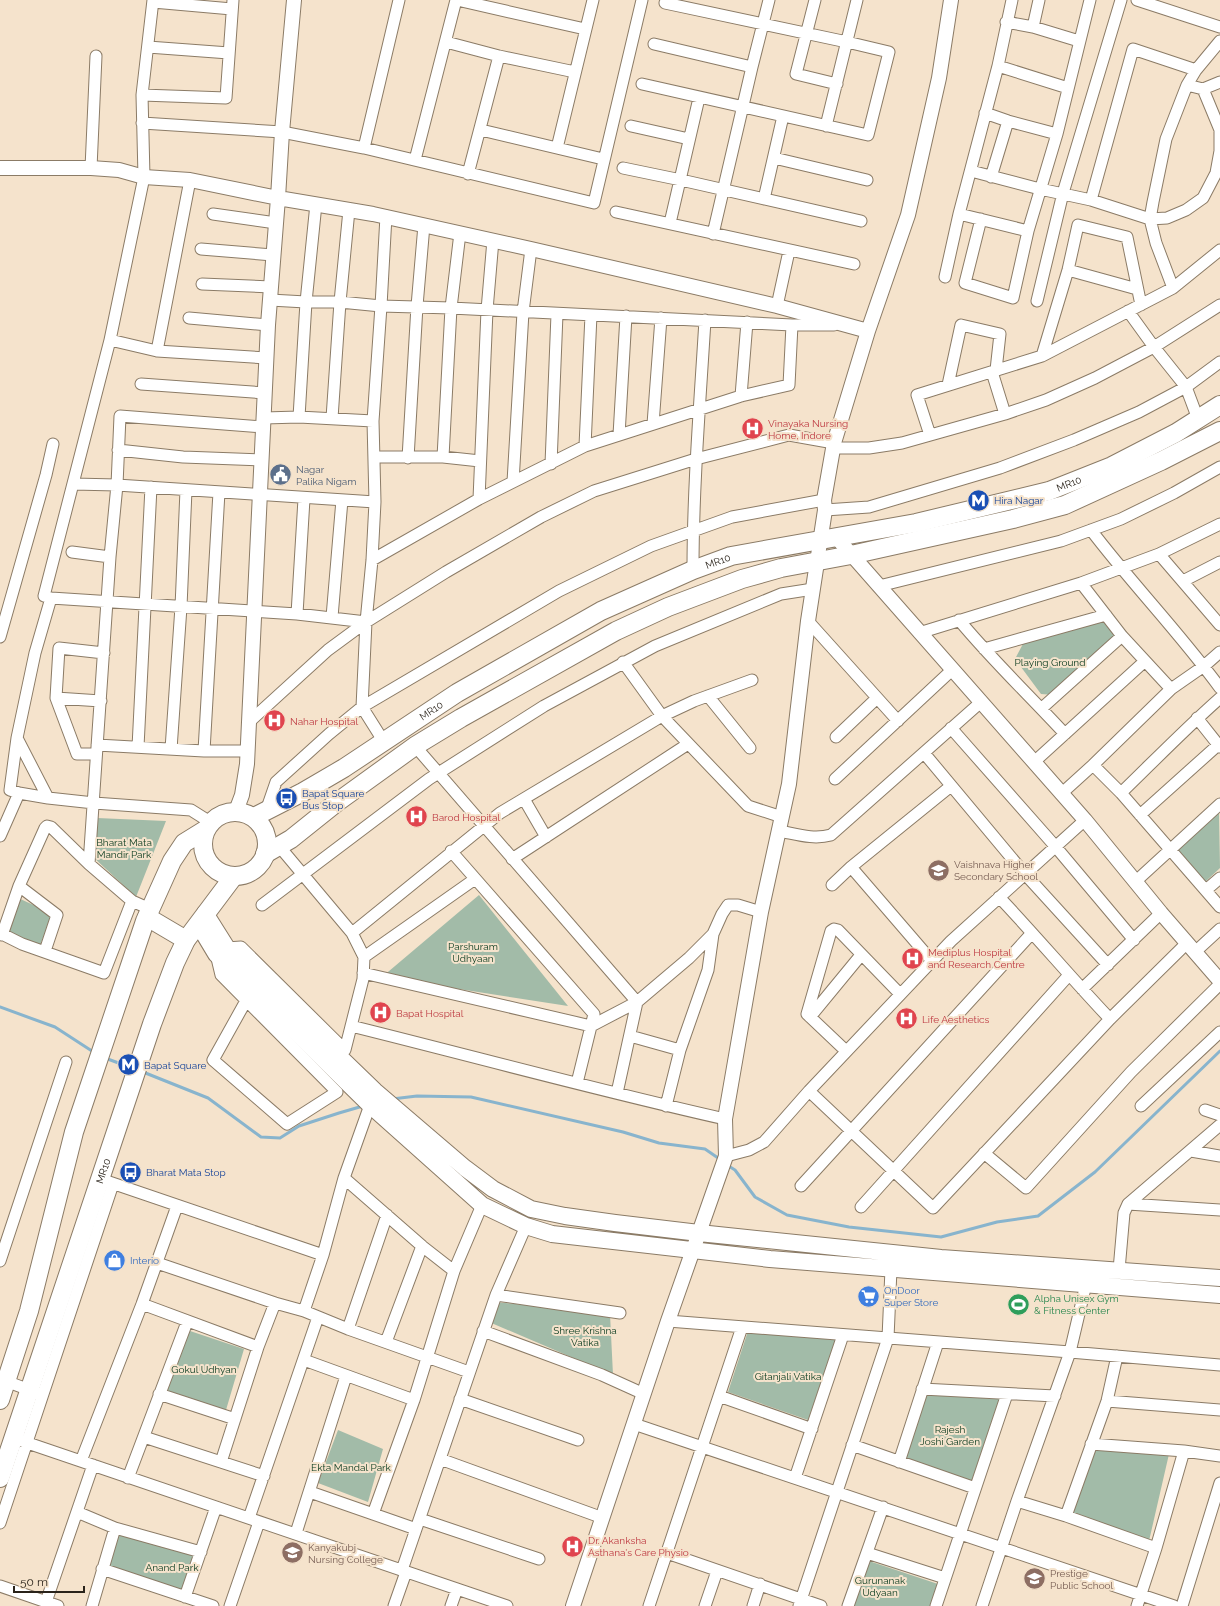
<svg xmlns="http://www.w3.org/2000/svg" width="1220" height="1606" viewBox="0 0 1220 1606" font-family="Raleway,sans-serif">
	<rect width="100%" height="100%" fill="#f5e3cc"/>
	<path fill="#a2bba8" d="M1106,619L1118,635L1054,695L1041,694L1015,659L1024,642Z
		M1219,812L1220,868L1203,884L1175,853Z
		M97,818L166,821L136,897L92,856Z
		M479,895L568,1006L382,977Z
		M16,897L53,914L40,945L4,930Z
		M495,1302L610,1314L613,1375L489,1322Z
		M184,1329L244,1349L226,1410L163,1390Z
		M748,1331L836,1340L808,1420L728,1392Z
		M926,1395L1000,1399L972,1482L905,1458Z
		M338,1430L383,1449L368,1502L318,1483Z
		M1092,1447L1169,1454L1149,1541L1071,1515Z
		M120,1530L200,1554L185,1593L106,1566Z
		M866,1560L938,1584L931,1606H849Z"/>
	<g fill="none" stroke-linecap="round" stroke-linejoin="round">
		<path stroke="#88b4cd" stroke-width="3" d="M0,1007L55,1027L95,1053
			M105,1058L132,1068
			M143,1072L208,1098L261,1137L280,1138L299,1126L339,1113L363,1106
			M392,1099L417,1096L471,1097L623,1132L659,1143L705,1149L721,1160
			M727,1165L735,1170L755,1197L787,1215L849,1227L941,1237L997,1222L1038,1216L1095,1172L1220,1051"/>
		<defs>
			<path id="minor" d="M153,0L142,95L144,177L110,340L44,596L51,598L297,614L366,622
				M457,0L585,29
				M815,0L796,74L837,84
				M1039,0L1033,27L1079,41
				M1137,0L1220,27
				M153,2L232,9
				M1006,22L1033,27
				M446,42L499,56L575,72
				M654,44L752,67
				M148,47L229,53
				M998,66L1012,0
				M642,84L868,135L889,52L847,42L665,3
				M1203,89L1220,82
				M142,95L226,98L233,0
				M985,113L1008,121L1057,134
				M142,123L282,132L364,148L594,203L642,0
				M631,126L689,139
				M826,126L857,0
				M481,130L603,159
				M364,148L399,0
				M557,148L593,0
				M774,158L867,180
				M415,160L456,0
				M91,168L96,56
				M623,168L681,180L861,221
				M971,171L1040,189L1091,200L1150,219L1167,218L1186,210L1203,198L1216,173L1220,151V130L1203,89L1187,85
				M468,174L499,56
				M991,177L1008,121
				M764,199L783,116
				M1091,200L1133,49L1196,70
				M616,212L854,264
				M213,214L276,223
				M981,219L965,283L1013,298L1028,231L1057,134L1090,0
				M670,223L699,98
				M1028,231L959,214L998,66L1068,88
				M713,234L752,67L769,0
				M201,249L273,255
				M1068,270L1137,289
				M945,277L959,214
				M202,284L271,287
				M1173,288L1156,243L1150,219L1153,202L1166,139L1187,85L1196,70L1220,41
				M270,300L306,302H340L381,306L451,308L792,325H834
				M1037,301L1063,193L1121,0
				M777,306L789,251
				M1128,311L1154,347L1186,387L1198,419
				M189,318L268,325
				M110,340L157,351L267,358
				M157,351L190,180
				M1042,356L1068,270L1078,225L1127,237L1141,305
				M992,372L1005,414
				M141,384L265,393
				M948,385L961,325L1000,334L996,370
				M741,396L747,322
				M299,417L306,302L316,204
				M264,418L299,417L373,421
				M332,418L340,302L349,210
				M653,424L661,318
				M619,435L626,316
				M930,435L917,395L1042,356L1173,288L1220,250
				M585,446L591,315
				M833,448H869L902,443L1005,414L1046,400L1095,378L1154,347L1220,305
				M118,450L183,457L261,460
				M374,457H443L480,461
				M443,457L451,308L460,233
				M408,458L417,306L424,225
				M551,464L557,314
				M513,482L523,312L531,249
				M73,484L117,485L375,502
				M479,499L487,310L493,240
				M825,510L869,507L1000,468L1074,440L1139,412L1186,387L1220,362
				M1091,530C1132,584 1180,633 1220,688
				M72,552L110,557
				M1159,554L1220,625
				M372,560L479,499L585,446L741,396L789,385L792,325
				M693,570C693,486 700,403 705,320
				M1183,581L1220,562
				M1081,583L1122,636L1171,689
				M879,586L1061,541L1121,519L1174,493L1220,467
				M51,598L35,653L17,738L10,790L19,793L48,798L94,803L191,810L210,822
				M297,614L304,499
				M332,617L342,500
				M959,620C992,660 1030,696 1065,734
				M808,621L898,721
				M919,633L1081,583L1159,554L1220,524
				M0,637L46,475L53,444
				M984,649L1106,615
				M623,662L662,716L748,806L782,817
				M708,696L750,748
				M56,698L101,701
				M1042,708L1122,636
				M1197,718L1220,747
				M249,722L328,650L366,622L446,572L541,517L594,491L696,459L789,435L834,443
				M951,728L1055,846L1134,940
				M836,737L877,698
				M17,738L48,798
				M384,742L362,707L366,622L372,560L375,502L373,421L381,306L386,216
				M97,745L204,751H247
				M415,746L637,1002
				M138,747L151,487
				M171,749L181,607L186,490
				M204,751L219,492
				M924,753L1025,874L1108,965
				M96,754H77L56,698L59,648L104,653
				M1034,762L1145,661
				M1093,765L1121,793L1220,907
				M835,779L952,670
				M1121,793C1154,761 1186,728 1220,698
				M1061,794L1093,765L1171,689L1204,666L1220,652
				M524,799L546,837
				M266,811L276,782L329,734L362,707L559,591L651,546L732,517L824,500
				M1140,815L1218,745
				M779,831C796,834 813,840 831,835L981,702
				M0,836L19,793
				M279,846L352,933L364,957L363,979L345,1050
				M451,851L594,1014L577,1083
				M512,859L688,744
				M89,864L110,557L117,485L120,416L263,427
				M851,867L932,961
				M1135,882L1220,804
				M832,885L851,867L951,786
				M19,886L57,915L45,951
				M1206,890L1220,878
				M999,897C1037,937 1072,979 1110,1019
				M262,905L429,779L544,706L655,646L781,594L813,589
				M0,933L22,944L104,973L132,901L150,909
				M352,933L500,813L662,716L694,701L752,680
				M2,935L19,886L45,828L47,826L51,827L89,864L132,901
				M1195,952L1220,929
				M364,957L475,879
				M363,973L591,1026L637,1002L689,958L713,934L722,914L728,905H738L761,912
				M1082,989L1161,913
				M247,999L213,1060L287,1124L337,1092L221,975L216,954L227,948L241,947L345,1050
				M810,1017L861,955
				M351,1026C476,1057 600,1091 725,1119
				M630,1036L680,1050
				M846,1051L807,1014L831,931L834,929L838,930L900,994
				M809,1091L933,1208L1110,1019L1187,943
				M617,1093L637,1002
				M666,1106L680,1050L708,970L713,934
				M1141,1106L1220,1032
				M1205,1110L1220,1115
				M1191,1151L1220,1156
				M984,1153L1026,1188L1131,1072L1220,984
				M726,1156L749,1150L764,1142L809,1091L951,941L1085,820
				M344,1178L422,1246L454,1271
				M106,1181L323,1255
				M801,1186L1032,933
				M1128,1204L1220,1210
				M861,1207L1069,975
				M0,1261L66,1062
				M157,1263L275,1303L304,1311L348,1329L469,1372
				M1119,1270L1124,1213L1128,1204L1220,1125
				M496,1295L620,1313
				M142,1304L258,1347
				M304,1311L323,1255L344,1178L370,1105
				M668,1321L1070,1352L1220,1365
				M348,1329L387,1215
				M483,1331L602,1375L644,1394
				M386,1342L422,1246
				M304,1360L414,1400
				M0,1379L35,1392
				M922,1389L1055,1396
				M159,1394L235,1419
				M719,1396L812,1429
				M460,1399L578,1440
				M1107,1401L1220,1410
				M634,1424L1174,1606
				M144,1437L264,1476
				M13,1438L507,1606
				M1091,1444L1184,1451L1220,1456
				M852,1445L975,1488
				M440,1459L603,1518
				M81,1461L142,1304L177,1206
				M221,1462L258,1347L275,1303
				M899,1462L938,1342
				M128,1478L187,1322
				M795,1478L843,1335
				M310,1492L416,1529
				M1017,1501L1066,1516L1156,1548
				M77,1512L115,1528L201,1552
				M373,1514L414,1400L454,1271L482,1205
				M1066,1516L1107,1401L1117,1356
				M249,1518L318,1317
				M420,1519L539,1559
				M0,1523L113,1184
				M296,1533L346,1376
				M667,1553L821,1606
				M867,1553L945,1578
				M102,1569L213,1606
				M402,1570L496,1295L526,1226
				M0,1586L58,1606
				M185,1597L216,1507
				M46,1602L93,1465
				M92,1606L115,1528
				M230,1606L259,1522
				M394,1606L406,1572
				M451,1606L457,1589
				M649,1606L742,1327
				M705,1606L717,1571
				M753,1606L760,1584
				M799,1606L888,1338L891,1269
				M848,1606L883,1507
				M936,1606L1007,1394
				M982,1606L1017,1501L1070,1352L1086,1284
				M1137,1606L1156,1548L1184,1451
				M1182,1606L1220,1483"/>
			<path id="tertiary" d="M0,168H91L119,170L144,177L190,180L278,198L373,214L531,249L777,306L868,331
				M836,537L1085,820L1161,913L1220,981
				M236,811L242,795L247,764L268,325L278,198L282,132L294,0
				M573,1606L668,1321L726,1156L725,1119L761,912L789,784L808,621L825,510L824,500L834,443L868,331L908,215L939,78L951,0"/>
			<path id="secondary" d="M205,913L227,948L375,1091L465,1168L493,1189L531,1209L565,1216L615,1223L699,1233L941,1258L1220,1278
				M198,924L216,954L370,1105L482,1205L526,1226L552,1234L770,1259L1220,1295"/>
			<g id="primary">
				<circle cx="235" cy="844" r="32"/>
				<path id="s1" d="M254,817L303,792L344,768L457,693L601,611L693,570L731,556L916,523L1049,491L1112,466L1176,433L1220,405"/>
				<path d="M265,854L291,839L336,803L415,746L461,718L616,631L668,607L742,579L781,568L851,555L1013,519L1065,505L1161,461L1220,431"/>
				<path d="M147,917L186,940"/>
				<path d="M0,1400L29,1311L74,1132L145,921L172,861L184,843L205,830"/>
				<path id="s2" d="M0,1478L152,1024L175,963L186,940L234,876"/>
			</g>
		</defs>
		<use href="#minor" stroke="#8b7b66" stroke-width="13"/>
		<use href="#tertiary" stroke="#8b7b66" stroke-width="16"/>
		<use href="#secondary" stroke="#8b7b66" stroke-width="18"/>
		<use href="#primary" stroke="#8b7b66" stroke-width="20"/>
		<use href="#minor" stroke="#fff" stroke-width="11"/>
		<use href="#tertiary" stroke="#fff" stroke-width="14"/>
		<use href="#secondary" stroke="#fff" stroke-width="16"/>
		<use href="#primary" stroke="#fff" stroke-width="18"/>
	</g>
	<defs>
		<symbol id="hospital-disc" viewBox="-11 -11 22 22"><circle r="9.5" fill="#e0444e" stroke="#f5e3cc"/><path d="M-5-5h3v3.5h4V-5h3V5h-3V1.5h-4V5h-3Z" fill="#fff"/></symbol>
		<symbol id="civic-disc" viewBox="-11 -11 22 22"><circle r="9.5" fill="#5c6f8a" stroke="#f5e3cc"/><path d="M-.6-6.5H3V-4.5H.6V-3L4-1V1h2V6H-6V1h2V-1L-.6-3ZM-1.2 2.5V6h2.4V2.5Z" fill="#fff"/></symbol>
		<symbol id="metro-disc" viewBox="-11 -11 22 22"><circle r="9.5" fill="#1a4fb4" stroke="#f5e3cc"/><path d="M-5.5 5V-5H-3L0 0L3-5H5.5V5H3V-.5L0 4L-3-.5V5Z" fill="#fff"/></symbol>
		<symbol id="bus-disc" viewBox="-11 -11 22 22"><circle r="9.5" fill="#1a4fb4" stroke="#f5e3cc"/><path d="M-5-6H5V4H4V6H2V4H-2V6H-4V4H-5ZM-3.5-4V0h7V-4ZM-3.5 1.2v1.5H-2V1.2ZM2 1.2v1.5H3.5V1.2Z" fill="#fff"/></symbol>
		<symbol id="school-disc" viewBox="-11 -11 22 22"><circle r="9.5" fill="#8d6e63" stroke="#f5e3cc"/><path d="M0-5L7-2L0 1L-7-2ZM-4 1L0 2.5L4 1V4Q0 6-4 4Z" fill="#fff"/></symbol>
		<symbol id="shop-disc" viewBox="-11 -11 22 22"><circle r="9.5" fill="#3f7fe0" stroke="#f5e3cc"/><path d="M-5-2.5h2.3a2.7 3.5 0 0 1 5.4 0H5L5.5 6h-11ZM-1.5-2.5h3a1.5 2.3 0 0 0-3 0Z" fill="#fff"/></symbol>
		<symbol id="supermarket-disc" viewBox="-11 -11 22 22"><circle r="9.5" fill="#3f7fe0" stroke="#f5e3cc"/><path d="M-6-5.5h2.5l.6 2H6L4.5 2H-2.5L-4.4-4H-6ZM-1.5 3.2a1.3 1.3 0 1 0 .1 0ZM3 3.2a1.3 1.3 0 1 0 .1 0Z" fill="#fff"/></symbol>
		<symbol id="stadium-disc" viewBox="-11 -11 22 22"><circle r="9.5" fill="#2e9e5b" stroke="#f5e3cc"/><path d="M0-5a6.5 5 0 1 0 0 10a6.5 5 0 1 0 0-10ZM-3.5-1.8h7v3.6h-7Z" fill="#fff"/></symbol>
		<symbol id="university-disc" viewBox="-11 -11 22 22"><circle r="9.5" fill="#8d6e63" stroke="#f5e3cc"/><path d="M0-5L7-2L0 1L-7-2ZM-4 1L0 2.5L4 1V4Q0 6-4 4Z" fill="#fff"/></symbol>
	</defs>
	<g fill-rule="evenodd">
		<use href="#hospital-disc" x="740" y="416" width="25" height="25"/>
		<use href="#civic-disc" x="268" y="462" width="25" height="25"/>
		<use href="#metro-disc" x="966" y="488" width="25" height="25"/>
		<use href="#hospital-disc" x="262" y="708" width="25" height="25"/>
		<use href="#bus-disc" x="274" y="786" width="25" height="25"/>
		<use href="#hospital-disc" x="404" y="804" width="25" height="25"/>
		<use href="#school-disc" x="926" y="858" width="25" height="25"/>
		<use href="#hospital-disc" x="900" y="946" width="25" height="25"/>
		<use href="#hospital-disc" x="368" y="1000" width="25" height="25"/>
		<use href="#hospital-disc" x="894" y="1006" width="25" height="25"/>
		<use href="#metro-disc" x="116" y="1052" width="25" height="25"/>
		<use href="#bus-disc" x="118" y="1160" width="25" height="25"/>
		<use href="#shop-disc" x="102" y="1248" width="25" height="25"/>
		<use href="#supermarket-disc" x="856" y="1284" width="25" height="25"/>
		<use href="#stadium-disc" x="1006" y="1292" width="25" height="25"/>
		<use href="#hospital-disc" x="560" y="1534" width="25" height="25"/>
		<use href="#university-disc" x="280" y="1540" width="25" height="25"/>
		<use href="#school-disc" x="1022" y="1566" width="25" height="25"/>
	</g>
	<g text-anchor="middle" stroke-width="4" stroke-linejoin="round" paint-order="stroke">
		<g font-size="10" fill="#be3a42" stroke="#f5e3cc" text-anchor="start">
			<text x="768" y="427">Vinayaka Nursing<tspan x="768" dy="12">Home, Indore</tspan></text>
			<text x="290" y="725">Nahar Hospital</text>
			<text x="432" y="821">Barod Hospital</text>
			<text x="928" y="956">Mediplus Hospital<tspan x="928" dy="12">and Research Centre</tspan></text>
			<text x="396" y="1017">Bapat Hospital</text>
			<text x="922" y="1023">Life Aesthetics</text>
			<text x="588" y="1544">Dr. Akanksha<tspan x="588" dy="12">Asthana's Care Physio</tspan></text>
		</g>
		<g font-size="10" fill="#4e5e75" stroke="#f5e3cc" text-anchor="start">
			<text x="296" y="473">Nagar<tspan x="296" dy="12">Palika Nigam</tspan></text>
		</g>
		<g font-size="10" fill="#2a231a" stroke="#f5e3cc">
			<text dy="4" stroke="none"><textPath href="#s1" startOffset="891">MR10</textPath></text>
			<text dy="4" stroke="none"><textPath href="#s1" startOffset="531">MR10</textPath></text>
			<text dy="4" stroke="none"><textPath href="#s1" startOffset="207">MR10</textPath></text>
			<text dy="4" stroke="none"><textPath href="#s2" startOffset="324">MR10</textPath></text>
		</g>
		<g font-size="10" fill="#164399" stroke="#f5e3cc" text-anchor="start">
			<text x="994" y="504">Hira Nagar</text>
			<text x="302" y="797">Bapat Square<tspan x="302" dy="12">Bus Stop</tspan></text>
			<text x="144" y="1069">Bapat Square</text>
			<text x="146" y="1176">Bharat Mata Stop</text>
		</g>
		<g font-size="10" fill="#06381c" stroke="#f5e3cc">
			<text x="1050" y="666">Playing Ground</text>
			<text x="124" y="846">Bharat Mata<tspan x="124" dy="12">Mandir Park</tspan></text>
			<text x="473" y="950">Parshuram<tspan x="473" dy="12">Udhyaan</tspan></text>
			<text x="585" y="1334">Shree Krishna<tspan x="585" dy="12">Vatika</tspan></text>
			<text x="204" y="1373">Gokul Udhyan</text>
			<text x="788" y="1380">Gitanjali Vatika</text>
			<text x="950" y="1433">Rajesh<tspan x="950" dy="12">Joshi Garden</tspan></text>
			<text x="351" y="1471">Ekta Mandal Park</text>
			<text x="172" y="1571">Anand Park</text>
			<text x="880" y="1584">Gurunanak<tspan x="880" dy="12">Udyaan</tspan></text>
		</g>
		<g font-size="10" fill="#785e54" stroke="#f5e3cc" text-anchor="start">
			<text x="954" y="868">Vaishnava Higher<tspan x="954" dy="12">Secondary School</tspan></text>
			<text x="308" y="1551">Kanyakubj<tspan x="308" dy="12">Nursing College</tspan></text>
			<text x="1050" y="1577">Prestige<tspan x="1050" dy="12">Public School</tspan></text>
		</g>
		<g font-size="10" fill="#366cbe" stroke="#f5e3cc" text-anchor="start">
			<text x="130" y="1264">Interio</text>
			<text x="884" y="1294">OnDoor<tspan x="884" dy="12">Super Store</tspan></text>
		</g>
		<g font-size="10" fill="#27864d" stroke="#f5e3cc" text-anchor="start">
			<text x="1034" y="1302">Alpha Unisex Gym<tspan x="1034" dy="12">&amp; Fitness Center</tspan></text>
		</g>
	</g>
	<path d="M14 1586v6h70v-6" fill="none" stroke="#2a231a" stroke-width="2"/>
	<text x="20" y="1586" font-size="12" fill="#2a231a" stroke="#f5e3cc" stroke-width="3" paint-order="stroke">50 m</text>
</svg>
